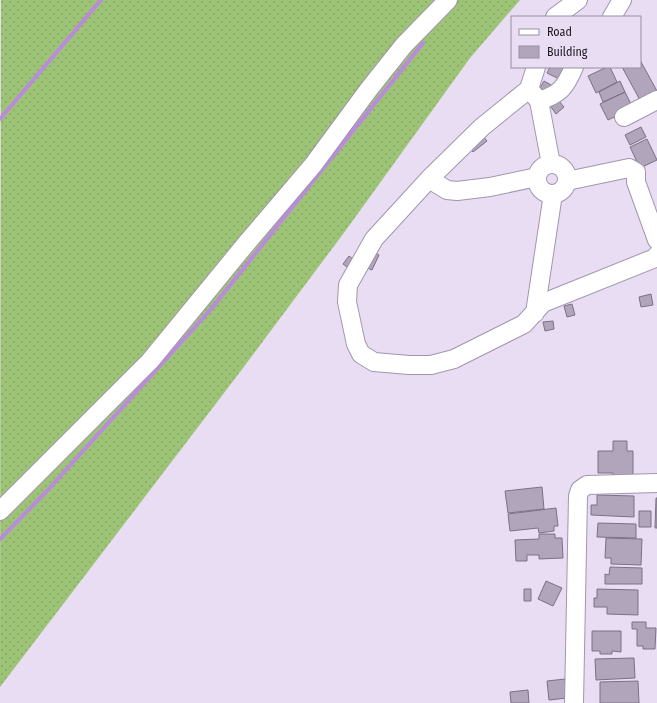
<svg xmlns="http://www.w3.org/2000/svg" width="657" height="703" viewBox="0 0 657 703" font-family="'Fira Sans Condensed',sans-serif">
	<defs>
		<pattern id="grass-dots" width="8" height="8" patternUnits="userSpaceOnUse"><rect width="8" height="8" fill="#9dc476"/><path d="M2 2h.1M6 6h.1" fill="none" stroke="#87a866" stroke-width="1.8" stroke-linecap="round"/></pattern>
	</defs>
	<rect width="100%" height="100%" fill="#e9ddf4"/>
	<path fill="url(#grass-dots)" d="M1,0H520L470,58L346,230L243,368L0,687Z"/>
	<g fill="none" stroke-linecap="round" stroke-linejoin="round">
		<path stroke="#ba8adc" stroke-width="4" d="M0,119L101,0
			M0,539L46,492L212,308L423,43"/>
	</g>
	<path fill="#b1a5bb" stroke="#7c7085" d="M640,60L657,91L641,102L622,67H640Z
		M550,67H570L563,81L547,73Z
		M607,67H610L617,82L596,93L588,76Z
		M544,81L551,85L547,92L540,88Z
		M620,81L625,92L603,102L599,92Z
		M625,92L633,108L608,120L600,104Z
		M559,101L564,107L556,114L551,107Z
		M641,127L646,137L630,145L625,135Z
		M481,134L487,141L473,152L468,145Z
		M647,139L657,160L640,168L630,147Z
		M372,251L379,255L372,270L365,267Z
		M349,256L357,262L351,270L343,264Z
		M651,294L653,305L641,307L639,297Z
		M572,304L575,315L567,317L564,306Z
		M553,321L554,329L545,331L543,322Z
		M613,441H627V451H633V482L613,483V473H598V451H613Z
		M542,487L544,509L508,513L505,491Z
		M597,495L634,496V517L591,515V505H597Z
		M656,498H657V528H655Z
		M556,508L558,526H554V531L539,533L538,528L510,531L508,514Z
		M639,511H651V527H639Z
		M598,523L636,524V538L597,537Z
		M539,534H555V538H562L563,558L539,559V555H527V561H516L515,540L539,539Z
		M606,538L642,539L641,565L611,564V558H605Z
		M610,567L642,568V584H605V574L609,575Z
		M546,581L562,588L553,606L538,599Z
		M524,589H531V601H524Z
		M597,589L638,590V615L607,614V607H594V598H597Z
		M632,622H646V628H656L655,649H643V646H637V629H632Z
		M592,631H621V652L612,651V654H600V651H592Z
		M634,658L635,678L596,680L595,659Z
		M565,679L567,698L549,700L547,681Z
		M638,681L639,703H600V682Z
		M528,690L529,703H511L510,692Z"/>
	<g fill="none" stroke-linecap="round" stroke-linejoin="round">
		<defs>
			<path id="minor" d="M555,17L578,0
				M612,17L622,0
				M536,67L529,89L482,127L429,179L374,239L348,285L347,302L356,344L361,354L374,362L409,365H431L454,359L524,324L543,303L655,258L657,255
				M529,89L539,101L551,164
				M539,101C560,94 565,88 574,67
				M624,117L657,100
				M537 179a15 15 0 1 1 30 0a15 15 0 1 1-30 0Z
				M429,179L447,190L457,191L490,187L537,177
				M567,181L629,168L636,172V182L657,240
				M535,313L553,194
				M0,511L150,361L245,245L313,165L369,89L404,45L448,0
				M574,703L578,496L580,490L587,485L657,483"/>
		</defs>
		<use href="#minor" stroke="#a196ab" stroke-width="20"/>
		<use href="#minor" stroke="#fff" stroke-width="18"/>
	</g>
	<rect x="511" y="16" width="130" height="52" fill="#e9ddf4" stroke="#978e9f"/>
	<rect x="519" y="29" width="20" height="6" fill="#ffffff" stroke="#978e9f"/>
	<text x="547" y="36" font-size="12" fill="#1c1820">Road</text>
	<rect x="519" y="46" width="20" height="12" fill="#b1a5bb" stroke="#978e9f"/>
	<text x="547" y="56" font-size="12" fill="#1c1820">Building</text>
</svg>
